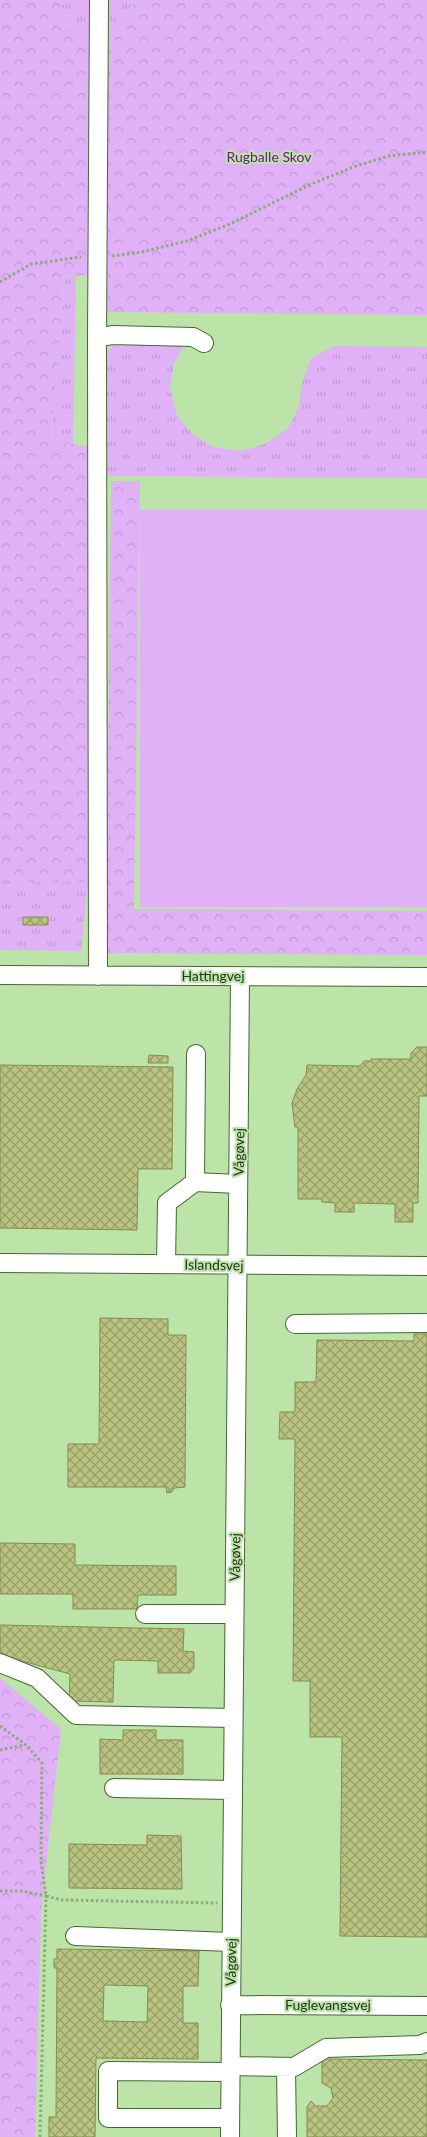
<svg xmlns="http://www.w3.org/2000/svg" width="427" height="2137" viewBox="0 0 427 2137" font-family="Lato,sans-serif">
	<defs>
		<pattern id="grass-tufts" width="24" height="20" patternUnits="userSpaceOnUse" patternTransform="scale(1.25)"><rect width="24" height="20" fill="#e1b1f7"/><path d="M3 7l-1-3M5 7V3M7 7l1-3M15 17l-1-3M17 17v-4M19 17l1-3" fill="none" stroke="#c199d3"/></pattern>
		<pattern id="forest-crowns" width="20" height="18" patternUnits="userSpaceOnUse" patternTransform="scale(1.25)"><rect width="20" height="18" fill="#e1b1f7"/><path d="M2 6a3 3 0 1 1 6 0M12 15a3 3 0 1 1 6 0" fill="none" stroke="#c199d3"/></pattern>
		<pattern id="building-cross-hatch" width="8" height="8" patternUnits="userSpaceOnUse" patternTransform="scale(1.25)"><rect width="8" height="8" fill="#bac381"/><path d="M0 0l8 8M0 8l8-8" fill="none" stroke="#979f69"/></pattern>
	</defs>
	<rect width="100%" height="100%" fill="#bce3a8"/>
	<path fill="url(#grass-tufts)" d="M60,0H93V40L63,29Z
		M109,0H137L109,40Z
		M76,276L73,444L51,440L65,277Z
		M173,341L183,348L174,363L170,388L177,415L193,435L214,447L240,451L265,444L288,428L298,409L302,383L311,358L334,346L427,347V478L104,476V353L118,343Z
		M0,882H88L81,951L0,950Z"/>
	<path fill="url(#forest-crowns)" d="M0,0H60L63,29L93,40L88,275L65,277L51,440L90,447L88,882H0Z
		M137,0H427V315L105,312L109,40Z
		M111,481H140L134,909L427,911V955L106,953Z
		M0,1678L61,1729L41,1911L35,2137H0Z"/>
	<path fill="#e1b1f7" d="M140,510H427V907H140Z"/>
	<path fill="url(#building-cross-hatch)" stroke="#858e4d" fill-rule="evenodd" d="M23,917H48V925H23Z
		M417,1047H427V1096H419L418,1203H413V1222H395V1204L354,1203V1212H335V1203L322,1202V1199H298V1127H295L292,1103L297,1089L306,1075L307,1065L360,1066L364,1061H371V1059H411V1053Z
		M149,1055L168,1056V1063H148Z
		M0,1065L173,1067L172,1169H138L137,1230L0,1228Z
		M100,1318L168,1319V1335H186L185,1487L174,1488L172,1492L167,1493L166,1487H68V1444H99Z
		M414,1334H427V1937L340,1936L342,1737H310V1681H293L295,1439H279L280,1412H295V1382H316L317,1340L414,1341Z
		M0,1543L75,1544V1565L176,1566V1595H138L137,1609H73V1594H0Z
		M0,1625L184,1629L183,1651L194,1652V1668L190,1673H158V1661L114,1660L113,1702L69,1701L70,1674L0,1655Z
		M123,1730H156V1740H183V1774H100V1739L123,1740Z
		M147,1835L181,1836L182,1889L69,1888V1844L147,1845Z
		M57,1949L199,1951L198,1986H183V2023H198V2059L96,2058L95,2137H49V2117H56L57,1968H54V1959H57ZM104,1985L148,1986L147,2022L103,2021Z
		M322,2059L427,2060V2137H307V2107L311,2101L316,2106H327L333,2098L331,2088L322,2083Z"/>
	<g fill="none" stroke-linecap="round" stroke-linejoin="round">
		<defs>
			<path id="minor" d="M97,338L112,335L193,337L204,343
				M0,975L427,977
				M98,976L97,338L99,0
				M195,1182L238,1184
				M0,1263L427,1266
				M166,1264L167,1203L195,1182L196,1054
				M295,1324L427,1323
				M145,1614H234
				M0,1663L37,1678L76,1715L233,1718
				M114,1788L233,1790
				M75,1936L231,1942
				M230,2005L427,2006
				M230,2066L294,2067L326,2048L420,2045L427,2042
				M286,2067L287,2137
				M230,2118H108V2071L230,2072
				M230,2137L240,976"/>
		</defs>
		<use href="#minor" stroke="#456732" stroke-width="20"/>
		<path stroke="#8cab7c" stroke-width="3" stroke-dasharray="2.5 2.5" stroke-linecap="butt" d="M112,256L142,252L187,241L230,224L309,185L356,166L389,156L427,152
			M0,282L31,264L81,257
			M0,1726L26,1745L42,1763L41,1861L46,1896L62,1900L217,1903
			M0,1750L25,1745
			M0,1891H22L46,1896L40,2137"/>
		<use href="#minor" stroke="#fff" stroke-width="18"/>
	</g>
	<g text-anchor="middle" stroke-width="4" stroke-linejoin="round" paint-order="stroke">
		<g font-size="14" fill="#6e178c" stroke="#bce3a8">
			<text x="269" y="162">Rugballe Skov</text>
		</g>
		<g font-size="14" fill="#27361f" stroke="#bce3a8">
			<text x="213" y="981">Hattingvej</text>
			<text transform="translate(239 1152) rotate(-89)" y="5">Vågøvej</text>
			<text transform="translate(214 1265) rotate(1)" y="5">Islandsvej</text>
			<text transform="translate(235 1557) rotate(-89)" y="5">Vågøvej</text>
			<text transform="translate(231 1962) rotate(-89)" y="5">Vågøvej</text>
			<text x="328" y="2010">Fuglevangsvej</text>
		</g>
	</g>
</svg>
